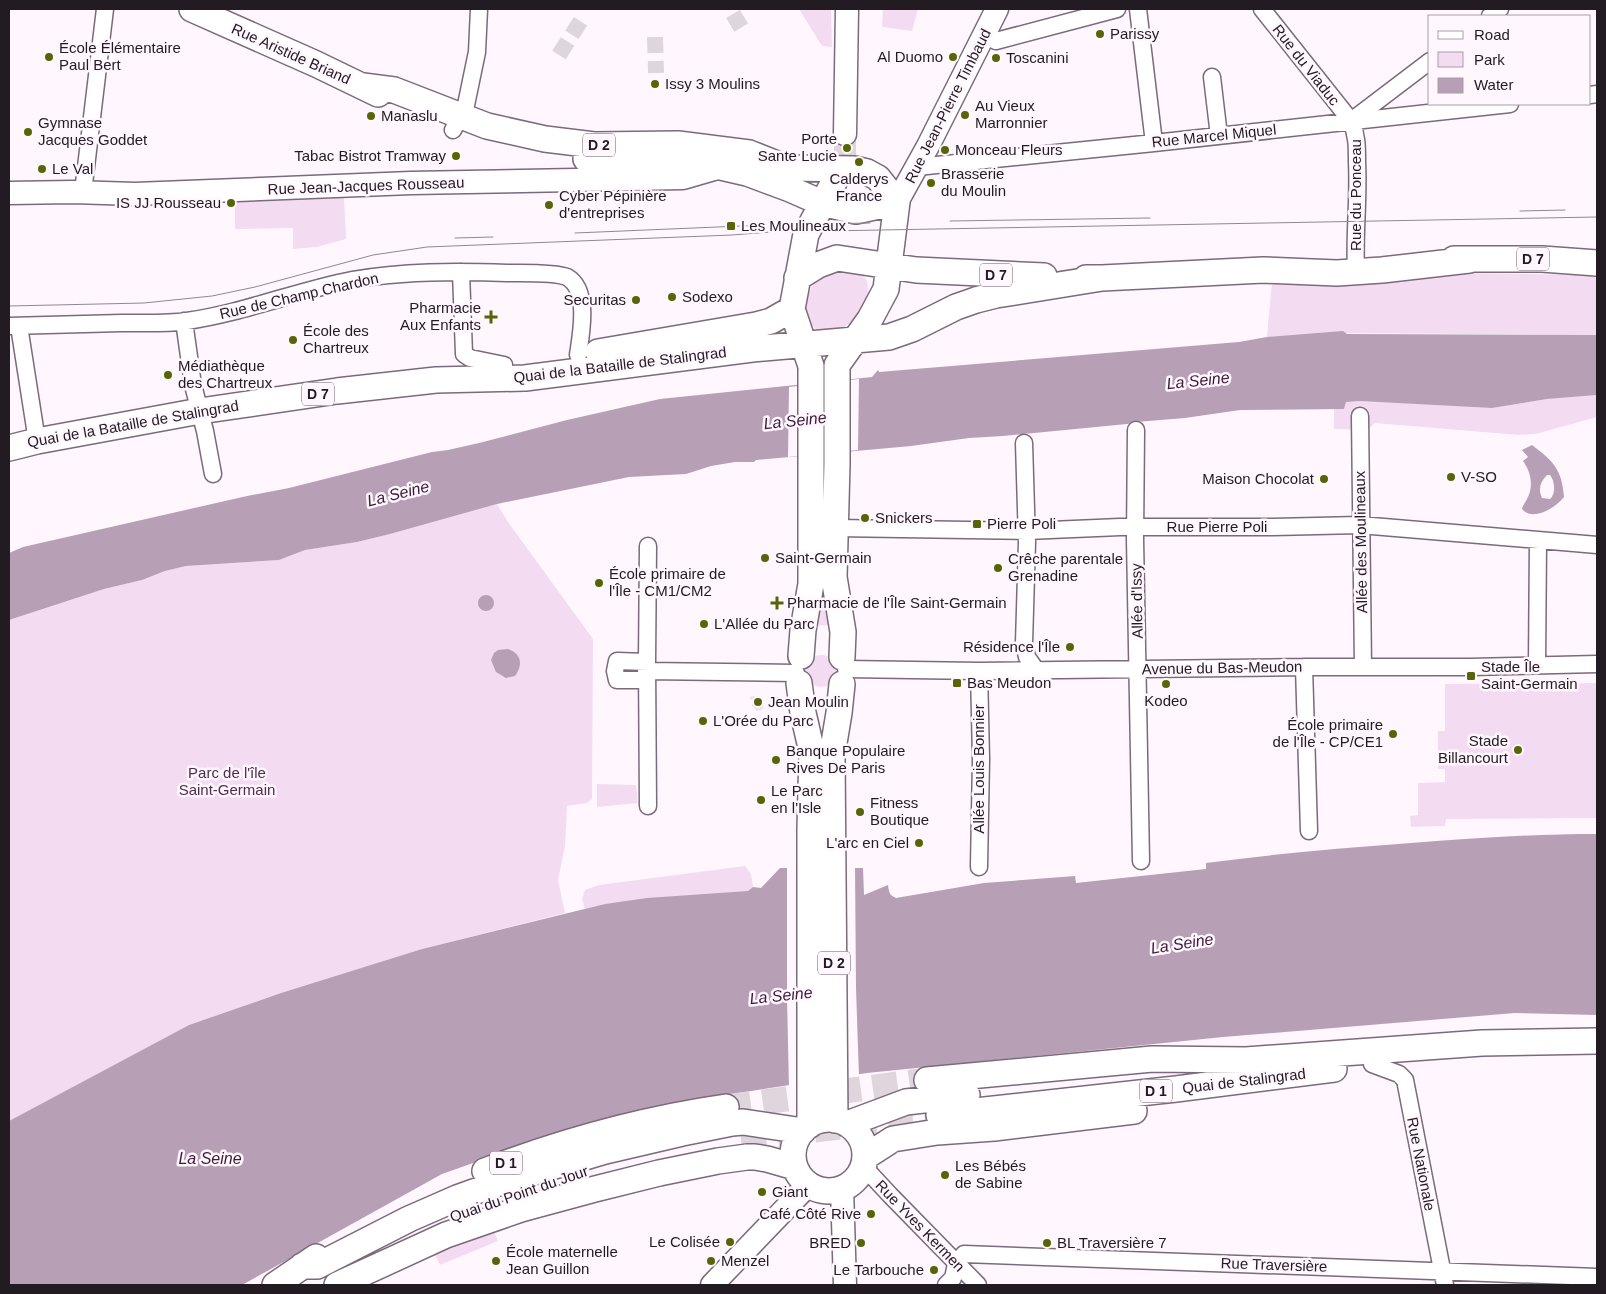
<svg xmlns="http://www.w3.org/2000/svg" width="1606" height="1294" viewBox="0 0 1606 1294" font-family="Arial,sans-serif">
	<rect width="100%" height="100%" fill="#fff6fe"/>
	<path fill="#f3dcf1" d="M799,9H831L832,47L822,46Z
		M883,9H918L912,31L882,27Z
		M344,197L346,239L317,247L293,249V228L235,229V200Z
		M840,269C847,271 857,271 862,275C875,284 865,311 855,319C848,326 841,329 831,331C826,332 822,332 816,329C798,318 806,286 822,276C827,273 834,271 840,269Z
		M1452,273L1597,275V335L1344,333L1267,337L1272,281Z
		M1597,395V417L1536,434L1519,435L1375,423L1367,430L1334,429V409H1344L1346,402L1360,401L1404,402L1492,408L1547,399Z
		M820,477H825L824,602L830,625L813,626Z
		M497,504L508,522L593,639L592,799L587,803L567,806L565,846L558,880L565,913L422,949L281,993L189,1025L9,1121V620L104,589L142,580L165,571L186,566L279,560L305,550L357,542L390,534Z
		M805 671a16 16 0 1 1 32 0a16 16 0 1 1-32 0Z
		M1597,683V818L1446,819L1445,826L1411,827L1410,816L1418,815V783L1445,782V769H1438V731H1445V684Z
		M754,696L764,707L760,711L759,710L757,711L752,706V700L749,697Z
		M597,784L636,785L638,803L597,807Z
		M745,866L751,874L753,887L748,891L605,904L585,909L582,899L585,890L599,885Z
		M493,1229L498,1241L440,1265L435,1254Z"/>
	<path fill="#b79fb5" fill-rule="evenodd" d="M1343,331L1347,334L1597,335V395L1547,399L1492,408L1360,401L1346,402L1344,409L1240,410L1185,418L1136,422L1127,424L1003,436L969,438L911,446L756,460L754,462H735L711,466L686,474L629,477L497,504L390,534L357,542L305,550L279,560L186,566L165,571L142,580L104,589L9,620V553L23,547L247,496L289,488L432,452L448,450L479,443L567,420L660,399L872,377L878,370L879,372L1239,342L1267,337Z
		M1532,445C1553,461 1562,469 1564,497C1555,508 1533,522 1522,509C1523,505 1525,503 1527,499C1534,486 1531,472 1523,461L1528,457L1522,450ZM1547,475H1550C1555,481 1556,494 1550,499L1542,498C1538,489 1540,482 1547,475Z
		M478 603a8 8 0 1 1 16 0a8 8 0 1 1-16 0Z
		M508,649C522,654 523,665 515,676L506,678L496,672L491,660L494,653L498,650Z
		M1597,834V1015L1515,1013L1223,1037L867,1073L681,1102L586,1123L442,1174L242,1285H9V1121L189,1025L281,993L422,949L605,904L647,898L748,891L753,887L761,888L780,868H863L864,895L888,885C889,892 889,895 896,898L984,883L1075,876L1076,883L1206,869V863C1274,854 1342,848 1411,843C1473,838 1535,834 1597,834Z"/>
	<path fill="#fff6fe" d="M859,379L858,450L788,457L789,387Z
		M855,865L856,988L859,1077L789,1088L787,997V866Z"/>
	<g fill="none" stroke-linecap="round" stroke-linejoin="round">
		<path stroke="#ded5dd" stroke-width="16" stroke-dasharray="16 8" stroke-linecap="butt" d="M733,14L742,29
			M655,37L656,73
			M559,55L582,19"/>
		<path stroke="#ded5dd" stroke-width="22" stroke-dasharray="22 11" stroke-linecap="butt" d="M845,162V134"/>
		<path stroke="#ded5dd" stroke-width="25" stroke-dasharray="25 12" stroke-linecap="butt" d="M726,1107L927,1080
			M741,1139L939,1115"/>
		<defs>
			<path id="street" d="M1138,9L1154,143
				M1262,9L1351,121C1357,135 1357,146 1357,162C1359,199 1354,235 1356,271
				M1490,16L1500,9
				M984,35L996,41L1117,9
				M1212,77L1219,136
				M1590,95L1597,94
				M1351,121L1430,61
				M453,130L466,105L477,52L479,9
				M917,167L1154,143L1510,104
				M83,192L105,9
				M461,272L464,354L470,358L504,365
				M184,321L193,385L205,431L213,474
				M9,326C47,325 84,324 122,323C143,323 166,324 187,321C243,313 296,291 352,280C403,271 455,271 507,273C520,273 555,272 567,277C590,290 581,334 578,355
				M19,326L37,441
				M1360,416L1363,667
				M1136,430L1135,539L1141,861
				M1024,443L1027,542L1024,643L1027,657L1036,670
				M835,528L1027,531L1120,527H1273L1360,525L1597,545
				M647,662L648,546
				M1537,665L1538,541
				M1304,667L1309,831
				M846,669L979,671L1304,667H1470L1597,664
				M646,671L796,673
				M979,671L981,759L979,867
				M646,680H617L615,671L617,661L647,662L648,806
				M1372,1064L1399,1074L1405,1080L1445,1285
				M863,1166L890,1195L978,1285
				M946,1285L953,1278L956,1264L964,1254L1597,1277"/>
			<path id="secondary" d="M845,134L847,9
				M9,193L73,192L135,194L411,183L683,178L714,169
				M897,202L928,146L997,9
				M842,1188L845,1285
				M712,1285L809,1184"/>
			<path id="primary" d="M192,9L316,64L378,94
				M363,86L394,90L487,126L545,139L594,145L678,144L749,153L787,168L854,169L867,172L878,178L897,202L886,289L870,319L837,365V464L834,577L843,632L842,657
				M586,159L721,167L747,173L790,189L822,203L856,211L897,202
				M1454,259H1542L1597,263
				M797,278L818,265L837,258L916,270L1044,276
				M1086,278H1102L1263,270L1337,273L1382,270L1469,260
				M598,352L756,325L771,321L792,309
				M9,448L37,441L200,411L337,391L436,380L525,378L752,349L889,337L912,329L956,307L976,300L996,295L1102,278
				M801,656L803,630L811,584V366L792,309L806,234L841,169
				M799,683L803,713L812,752L810,828V1125
				M927,1080L1152,1059L1246,1060L1482,1043L1597,1041
				M939,1115L1176,1089L1334,1069
				M793 1155a36 36 0 1 1 72 0a36 36 0 1 1-72 0Z
				M835,1120L832,755L839,713L842,684
				M847,1124L906,1102L967,1095
				M865,1157L893,1139L937,1132L994,1128L1134,1111
				M485,1171C563,1141 643,1119 726,1107
				M302,1266H317L409,1219L457,1198L507,1180L605,1151L682,1133L732,1123L743,1122L803,1131
				M275,1285L316,1257
				M337,1285L446,1235L521,1209L595,1189L659,1173L718,1161L747,1157H755L767,1159L795,1167"/>
		</defs>
		<use href="#street" stroke="#7c6a7b" stroke-width="19"/>
		<use href="#secondary" stroke="#7c6a7b" stroke-width="25"/>
		<use href="#primary" stroke="#7c6a7b" stroke-width="28"/>
		<use href="#street" stroke="#fff" stroke-width="16"/>
		<use href="#secondary" stroke="#fff" stroke-width="22"/>
		<use href="#primary" stroke="#fff" stroke-width="25"/>
		<path stroke="#908890" stroke-width="1" d="M1520,211L1565,210
			M950,221L1150,218
			M817,224L870,223
			M575,233L765,225
			M455,238L493,237
			M9,306L144,303L212,296L255,287L373,255L427,247L732,235L771,232L1597,217"/>
	</g>
	<g fill="#576509" stroke="#fff6fe" stroke-width="2">
		<circle cx="1100" cy="34" r="5"/>
		<circle cx="49" cy="57" r="5"/>
		<circle cx="953" cy="57" r="5"/>
		<circle cx="996" cy="58" r="5"/>
		<circle cx="655" cy="84" r="5"/>
		<circle cx="965" cy="115" r="5"/>
		<circle cx="371" cy="116" r="5"/>
		<circle cx="28" cy="132" r="5"/>
		<circle cx="847" cy="148" r="5"/>
		<circle cx="945" cy="150" r="5"/>
		<circle cx="456" cy="156" r="5"/>
		<circle cx="859" cy="162" r="5"/>
		<circle cx="42" cy="169" r="5"/>
		<circle cx="931" cy="183" r="5"/>
		<circle cx="231" cy="203" r="5"/>
		<circle cx="549" cy="205" r="5"/>
		<rect x="726" y="221" width="10" height="10" rx="2.5"/>
		<circle cx="672" cy="297" r="5"/>
		<circle cx="636" cy="300" r="5"/>
		<path d="M488.5 309.5h5v5h5v5h-5v5h-5v-5h-5v-5h5z"/>
		<circle cx="293" cy="340" r="5"/>
		<circle cx="168" cy="375" r="5"/>
		<circle cx="1451" cy="477" r="5"/>
		<circle cx="1324" cy="479" r="5"/>
		<circle cx="865" cy="518" r="5"/>
		<rect x="972" y="519" width="10" height="10" rx="2.5"/>
		<circle cx="765" cy="558" r="5"/>
		<circle cx="998" cy="568" r="5"/>
		<circle cx="599" cy="583" r="5"/>
		<path d="M774.5 595.5h5v5h5v5h-5v5h-5v-5h-5v-5h5z"/>
		<circle cx="704" cy="624" r="5"/>
		<circle cx="1070" cy="647" r="5"/>
		<rect x="1466" y="671" width="10" height="10" rx="2.5"/>
		<rect x="952" y="678" width="10" height="10" rx="2.5"/>
		<circle cx="1166" cy="684" r="5"/>
		<circle cx="758" cy="702" r="5"/>
		<circle cx="703" cy="721" r="5"/>
		<circle cx="1393" cy="734" r="5"/>
		<circle cx="1518" cy="750" r="5"/>
		<circle cx="776" cy="760" r="5"/>
		<circle cx="761" cy="800" r="5"/>
		<circle cx="860" cy="812" r="5"/>
		<circle cx="919" cy="843" r="5"/>
		<circle cx="945" cy="1175" r="5"/>
		<circle cx="762" cy="1192" r="5"/>
		<circle cx="871" cy="1214" r="5"/>
		<circle cx="730" cy="1242" r="5"/>
		<circle cx="861" cy="1243" r="5"/>
		<circle cx="1047" cy="1243" r="5"/>
		<circle cx="496" cy="1261" r="5"/>
		<circle cx="711" cy="1261" r="5"/>
		<circle cx="934" cy="1270" r="5"/>
	</g>
	<g text-anchor="middle" stroke-width="5" stroke-linejoin="round" paint-order="stroke">
		<g fill="#fff6fe" stroke="#645d64" stroke-width="1">
			<rect x="583" y="133.5" width="32" height="23" rx="4"/>
			<rect x="1517" y="247.5" width="32" height="23" rx="4"/>
			<rect x="980" y="263.5" width="32" height="23" rx="4"/>
			<rect x="302" y="382.5" width="32" height="23" rx="4"/>
			<rect x="818" y="951.5" width="32" height="23" rx="4"/>
			<rect x="1140" y="1079.5" width="32" height="23" rx="4"/>
			<rect x="490" y="1151.5" width="32" height="23" rx="4"/>
		</g>
		<g font-size="14" font-weight="bold" fill="#221b22">
			<text x="599" y="150">D 2</text>
			<text x="1533" y="264">D 7</text>
			<text x="996" y="280">D 7</text>
			<text x="318" y="399">D 7</text>
			<text x="834" y="968">D 2</text>
			<text x="1156" y="1096">D 1</text>
			<text x="506" y="1168">D 1</text>
		</g>
		<g font-size="15" fill="#221b22" stroke="#fff6fe" text-anchor="start">
			<text x="1110" y="39">Parissy</text>
			<text x="59" y="53">École Élémentaire<tspan x="59" dy="17">Paul Bert</tspan></text>
			<text x="943" y="62" text-anchor="end">Al Duomo</text>
			<text x="1006" y="63">Toscanini</text>
			<text x="665" y="89">Issy 3 Moulins</text>
			<text x="975" y="111">Au Vieux<tspan x="975" dy="17">Marronnier</tspan></text>
			<text x="381" y="121">Manaslu</text>
			<text x="38" y="128">Gymnase<tspan x="38" dy="17">Jacques Goddet</tspan></text>
			<text x="837" y="144" text-anchor="end">Porte<tspan x="837" dy="17">Sante Lucie</tspan></text>
			<text x="955" y="155">Monceau Fleurs</text>
			<text x="446" y="161" text-anchor="end">Tabac Bistrot Tramway</text>
			<text x="52" y="174">Le Val</text>
			<text x="941" y="179">Brasserie<tspan x="941" dy="17">du Moulin</tspan></text>
			<text x="859" y="184" text-anchor="middle">Calderys<tspan x="859" dy="17">France</tspan></text>
			<text x="559" y="201">Cyber Pépinière<tspan x="559" dy="17">d'entreprises</tspan></text>
			<text x="221" y="208" text-anchor="end">IS JJ Rousseau</text>
			<text x="741" y="231">Les Moulineaux</text>
			<text x="682" y="302">Sodexo</text>
			<text x="626" y="305" text-anchor="end">Securitas</text>
			<text x="481" y="313" text-anchor="end">Pharmacie<tspan x="481" dy="17">Aux Enfants</tspan></text>
			<text x="303" y="336">École des<tspan x="303" dy="17">Chartreux</tspan></text>
			<text x="178" y="371">Médiathèque<tspan x="178" dy="17">des Chartreux</tspan></text>
			<text x="1461" y="482">V-SO</text>
			<text x="1314" y="484" text-anchor="end">Maison Chocolat</text>
			<text x="875" y="523">Snickers</text>
			<text x="987" y="529">Pierre Poli</text>
			<text x="775" y="563">Saint-Germain</text>
			<text x="1008" y="564">Crêche parentale<tspan x="1008" dy="17">Grenadine</tspan></text>
			<text x="609" y="579">École primaire de<tspan x="609" dy="17">l'Île - CM1/CM2</tspan></text>
			<text x="787" y="608">Pharmacie de l'Île Saint-Germain</text>
			<text x="714" y="629">L'Allée du Parc</text>
			<text x="1060" y="652" text-anchor="end">Résidence l'Île</text>
			<text x="1481" y="672">Stade Île<tspan x="1481" dy="17">Saint-Germain</tspan></text>
			<text x="967" y="688">Bas Meudon</text>
			<text x="1166" y="706" text-anchor="middle">Kodeo</text>
			<text x="768" y="707">Jean Moulin</text>
			<text x="713" y="726">L'Orée du Parc</text>
			<text x="1383" y="730" text-anchor="end">École primaire<tspan x="1383" dy="17">de l'Île - CP/CE1</tspan></text>
			<text x="1508" y="746" text-anchor="end">Stade<tspan x="1508" dy="17">Billancourt</tspan></text>
			<text x="786" y="756">Banque Populaire<tspan x="786" dy="17">Rives De Paris</tspan></text>
			<text x="771" y="796">Le Parc<tspan x="771" dy="17">en l'Isle</tspan></text>
			<text x="870" y="808">Fitness<tspan x="870" dy="17">Boutique</tspan></text>
			<text x="909" y="848" text-anchor="end">L'arc en Ciel</text>
			<text x="955" y="1171">Les Bébés<tspan x="955" dy="17">de Sabine</tspan></text>
			<text x="772" y="1197">Giant</text>
			<text x="861" y="1219" text-anchor="end">Café Côté Rive</text>
			<text x="720" y="1247" text-anchor="end">Le Colisée</text>
			<text x="851" y="1248" text-anchor="end">BRED</text>
			<text x="1057" y="1248">BL Traversière 7</text>
			<text x="506" y="1257">École maternelle<tspan x="506" dy="17">Jean Guillon</tspan></text>
			<text x="721" y="1266">Menzel</text>
			<text x="924" y="1275" text-anchor="end">Le Tarbouche</text>
		</g>
		<g font-size="15" fill="#221b22" stroke="#fff6fe">
			<text transform="translate(291 54) rotate(24)" y="5">Rue Aristide Briand</text>
			<text transform="translate(1306 65) rotate(52)" y="5">Rue du Viaduc</text>
			<text transform="translate(948 106) rotate(-63)" y="5">Rue Jean-Pierre Timbaud</text>
			<text transform="translate(1214 136) rotate(-6)" y="5">Rue Marcel Miquel</text>
			<text transform="translate(366 186) rotate(-2)" y="5">Rue Jean-Jacques Rousseau</text>
			<text transform="translate(1356 195) rotate(-90)" y="5">Rue du Ponceau</text>
			<text transform="translate(299 296) rotate(-13)" y="5">Rue de Champ Chardon</text>
			<text transform="translate(620 365) rotate(-7)" y="5">Quai de la Bataille de Stalingrad</text>
			<text transform="translate(133 424) rotate(-10)" y="5">Quai de la Bataille de Stalingrad</text>
			<text x="1217" y="532">Rue Pierre Poli</text>
			<text transform="translate(1361 542) rotate(-91)" y="5">Allée des Moulineaux</text>
			<text transform="translate(1137 601) rotate(-91)" y="5">Allée d'Issy</text>
			<text transform="translate(1222 668) rotate(-1)" y="5">Avenue du Bas-Meudon</text>
			<text transform="translate(979 769) rotate(-90)" y="5">Allée Louis Bonnier</text>
			<text transform="translate(1244 1081) rotate(-7)" y="5">Quai de Stalingrad</text>
			<text transform="translate(1421 1164) rotate(79)" y="5">Rue Nationale</text>
			<text transform="translate(519 1194) rotate(-19)" y="5">Quai du Point du Jour</text>
			<text transform="translate(920 1226) rotate(46)" y="5">Rue Yves Kermen</text>
			<text transform="translate(1274 1265) rotate(2)" y="5">Rue Traversière</text>
		</g>
		<g font-size="15" fill="#502d4e" stroke="#fff6fe">
			<text x="227" y="778">Parc de l'île<tspan x="227" dy="17">Saint-Germain</tspan></text>
		</g>
		<g font-size="16" font-style="italic" fill="#3c1a3a" stroke="#fff6fe">
			<text transform="translate(1198 380) rotate(-6)" y="6">La Seine</text>
			<text transform="translate(795 420) rotate(-6)" y="6">La Seine</text>
			<text transform="translate(398 493) rotate(-14)" y="6">La Seine</text>
			<text transform="translate(1182 943) rotate(-9)" y="6">La Seine</text>
			<text transform="translate(781 995) rotate(-6)" y="6">La Seine</text>
			<text x="210" y="1164">La Seine</text>
		</g>
	</g>
	<rect width="1606" height="1294" fill="none" stroke="#221b22" stroke-width="20"/>
	<rect x="1428" y="15" width="162" height="90" fill="#fff6fe" stroke="#a79ea6"/>
	<rect x="1438" y="31" width="25" height="8" fill="#ffffff" stroke="#a79ea6"/>
	<text x="1474" y="40" font-size="15" fill="#221b22">Road</text>
	<rect x="1438" y="52" width="25" height="15" fill="#f3dcf1" stroke="#a79ea6"/>
	<text x="1474" y="65" font-size="15" fill="#221b22">Park</text>
	<rect x="1438" y="78" width="25" height="15" fill="#b79fb5" stroke="#a79ea6"/>
	<text x="1474" y="90" font-size="15" fill="#221b22">Water</text>
</svg>
